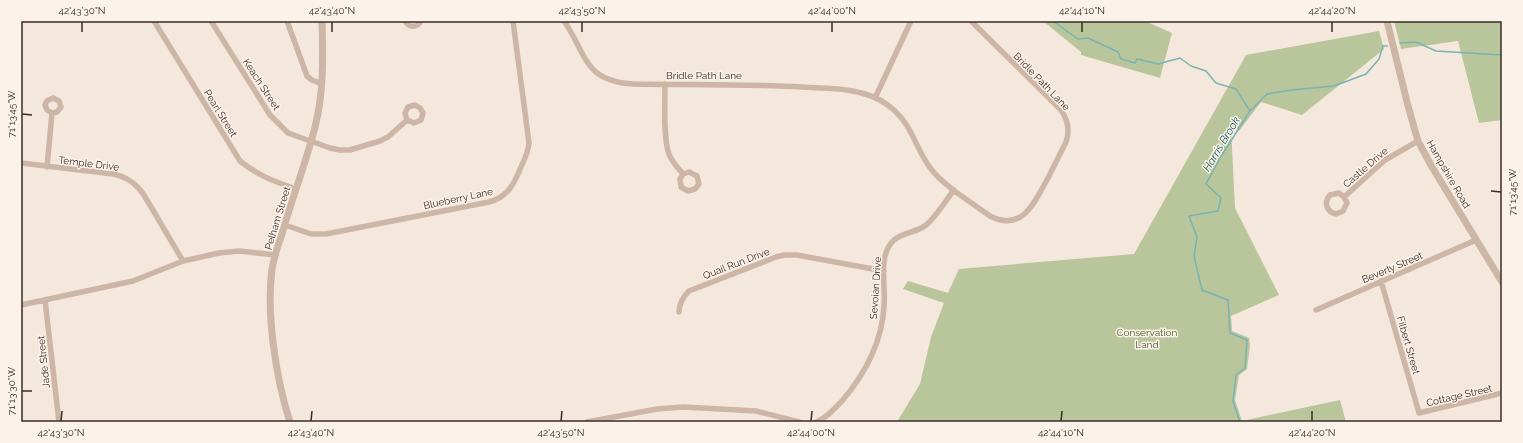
<svg xmlns="http://www.w3.org/2000/svg" width="1523" height="443" viewBox="0 0 1523 443" font-family="Raleway,sans-serif">
	<rect width="100%" height="100%" fill="#f4e7dc"/>
	<path fill="#b9c59a" d="M1043,21H1145L1172,33L1160,78L1081,55V52Z
		M1394,21H1502V120L1479,123L1458,41L1401,49Z
		M1379,31L1384,49L1302,115L1261,102L1239,131L1231,128L1235,208L1279,295L1231,316L1232,331L1249,338L1250,346L1247,369L1239,375L1235,400L1242,421L1340,400L1346,422H897L920,384L931,337L944,303L903,289L908,281L948,293L959,269L1134,254L1246,55Z"/>
	<g fill="none" stroke-linecap="round" stroke-linejoin="round">
		<path stroke="#78b4b4" stroke-width="1.5" d="M1053,21L1078,39L1088,38L1118,52L1121,59L1135,63L1137,59L1158,64L1180,58L1191,66L1206,71L1216,83L1236,89L1250,111L1220,158L1206,184L1221,198L1218,211L1189,216L1197,237L1194,256L1202,290L1228,300L1230,333L1247,340L1245,368L1236,375L1233,401L1240,422
			M1400,43L1416,42L1436,51L1502,55
			M1250,111L1267,94L1291,90L1334,86L1366,74L1379,59L1383,46H1387"/>
		<path stroke="#ceb6a6" stroke-width="5.5" d="M154,21L240,161C259,176 273,181 296,189
			M211,21L270,115L288,133L330,148L340,150H350L380,141L388,137L407,120L405,113L408,107L415,105L420,108L423,113L421,120L414,123L407,120
			M287,21L307,76L312,80L322,84
			M405,21C409,28 417,28 421,21
			M564,21C587,54 583,81 633,84C689,85 746,84 802,87C823,88 845,88 865,94C876,97 886,103 894,110C913,127 916,150 931,169C944,186 972,203 990,216C1023,233 1035,201 1048,178C1054,166 1060,154 1066,142C1070,131 1068,120 1061,110L971,21
			M665,84C665,102 663,139 669,154C672,162 678,168 683,174L689,172L697,176L699,184L695,189L688,191L681,187L680,179L683,174
			M875,98L911,21
			M21,163L113,174C127,177 136,183 144,195L183,261
			M47,167L52,113L57,112L61,107L59,101L53,98L47,101L45,105L47,110L52,113
			M1344,197L1347,203L1343,211L1336,214C1327,212 1323,203 1330,195L1339,193L1344,197L1385,160L1418,141
			M285,225L311,234H326L489,202C508,197 514,184 521,167C525,159 528,152 529,143L513,21
			M1381,281L1419,413L1502,393
			M45,300L59,422
			M21,305L133,281L183,261L219,253L239,251L276,255
			M1316,310L1476,240
			M679,312C679,303 683,297 689,291L776,257L784,255H797L884,271
			M587,422L657,409L683,407L756,411L799,422
			M816,422C827,418 834,409 842,401C865,374 882,342 884,306C886,287 879,263 889,246C897,232 915,234 926,225C936,217 946,200 954,190"/>
		<path stroke="#ceb6a6" stroke-width="7" d="M1387,21L1408,106L1418,141L1432,167L1502,282
			M290,422C276,379 266,314 272,269C274,257 278,245 282,234C292,198 306,163 315,127C324,92 323,57 322,21"/>
	</g>
	<path fill="none" stroke="#392c28" stroke-width="1.5" d="M82,32V22M332,32V22M582,32V22M832,32V22M1082,32V22M1332,32V22M22,114L32,115M1491,191L1501,192M22,391H32M61,421L62,411M311,421L312,411M561,421L562,411M811,421L812,411M1061,421L1062,411M1312,421V411"/>
	<g text-anchor="middle" stroke-width="3" stroke-linejoin="round" paint-order="stroke">
		<g font-size="10" fill="#392c28" stroke="#fbf2e9">
			<text x="704" y="79">Bridle Path Lane</text>
			<text transform="translate(1042 81) rotate(46)" y="4">Bridle Path Lane</text>
			<text transform="translate(262 84) rotate(57)" y="4">Keach Street</text>
			<text transform="translate(221 113) rotate(58)" y="4">Pearl Street</text>
			<text transform="translate(89 163) rotate(7)" y="4">Temple Drive</text>
			<text transform="translate(1365 167) rotate(-41)" y="4">Castle Drive</text>
			<text transform="translate(1449 174) rotate(60)" y="4">Hampshire Road</text>
			<text transform="translate(458 198) rotate(-12)" y="4">Blueberry Lane</text>
			<text transform="translate(277 218) rotate(-73)" y="4">Pelham Street</text>
			<text transform="translate(736 263) rotate(-21)" y="4">Quail Run Drive</text>
			<text transform="translate(1392 267) rotate(-23)" y="4">Beverly Street</text>
			<text transform="translate(875 288) rotate(-86)" y="4">Sevoian Drive</text>
			<text transform="translate(1409 345) rotate(74)" y="4">Filbert Street</text>
			<text transform="translate(43 362) rotate(-96)" y="4">Jade Street</text>
			<text transform="translate(1459 395) rotate(-13)" y="4">Cottage Street</text>
		</g>
		<g font-size="10" fill="#4b5a29" stroke="#fbf2e9">
			<text x="1147" y="336">Conservation<tspan x="1147" dy="12">Land</tspan></text>
		</g>
		<g font-size="11" font-style="italic" fill="#195e5f" stroke="#fbf2e9">
			<text transform="translate(1221 144) rotate(-59)" y="4">Harris Brook</text>
		</g>
	</g>
	<rect width="1523" height="443" fill="none" stroke="#fbf2e9" stroke-width="44"/>
	<rect x="22" y="22" width="1479" height="399" fill="none" stroke="#392c28" stroke-width="1.5"/>
	<g font-size="10" text-anchor="middle" fill="#392c28">
		<text x="82" y="14">42°43'30"N</text>
		<text x="332" y="14">42°43'40"N</text>
		<text x="582" y="14">42°43'50"N</text>
		<text x="832" y="14">42°44'00"N</text>
		<text x="1082" y="14">42°44'10"N</text>
		<text x="1332" y="14">42°44'20"N</text>
		<text transform="translate(11 114) rotate(-90)" y="4">71°13'45"W</text>
		<text transform="translate(1512 192) rotate(-90)" y="4">71°13'45"W</text>
		<text transform="translate(11 391) rotate(-90)" y="4">71°13'30"W</text>
		<text x="61" y="436">42°43'30"N</text>
		<text x="311" y="436">42°43'40"N</text>
		<text x="561" y="436">42°43'50"N</text>
		<text x="811" y="436">42°44'00"N</text>
		<text x="1061" y="436">42°44'10"N</text>
		<text x="1312" y="436">42°44'20"N</text>
	</g>
</svg>
